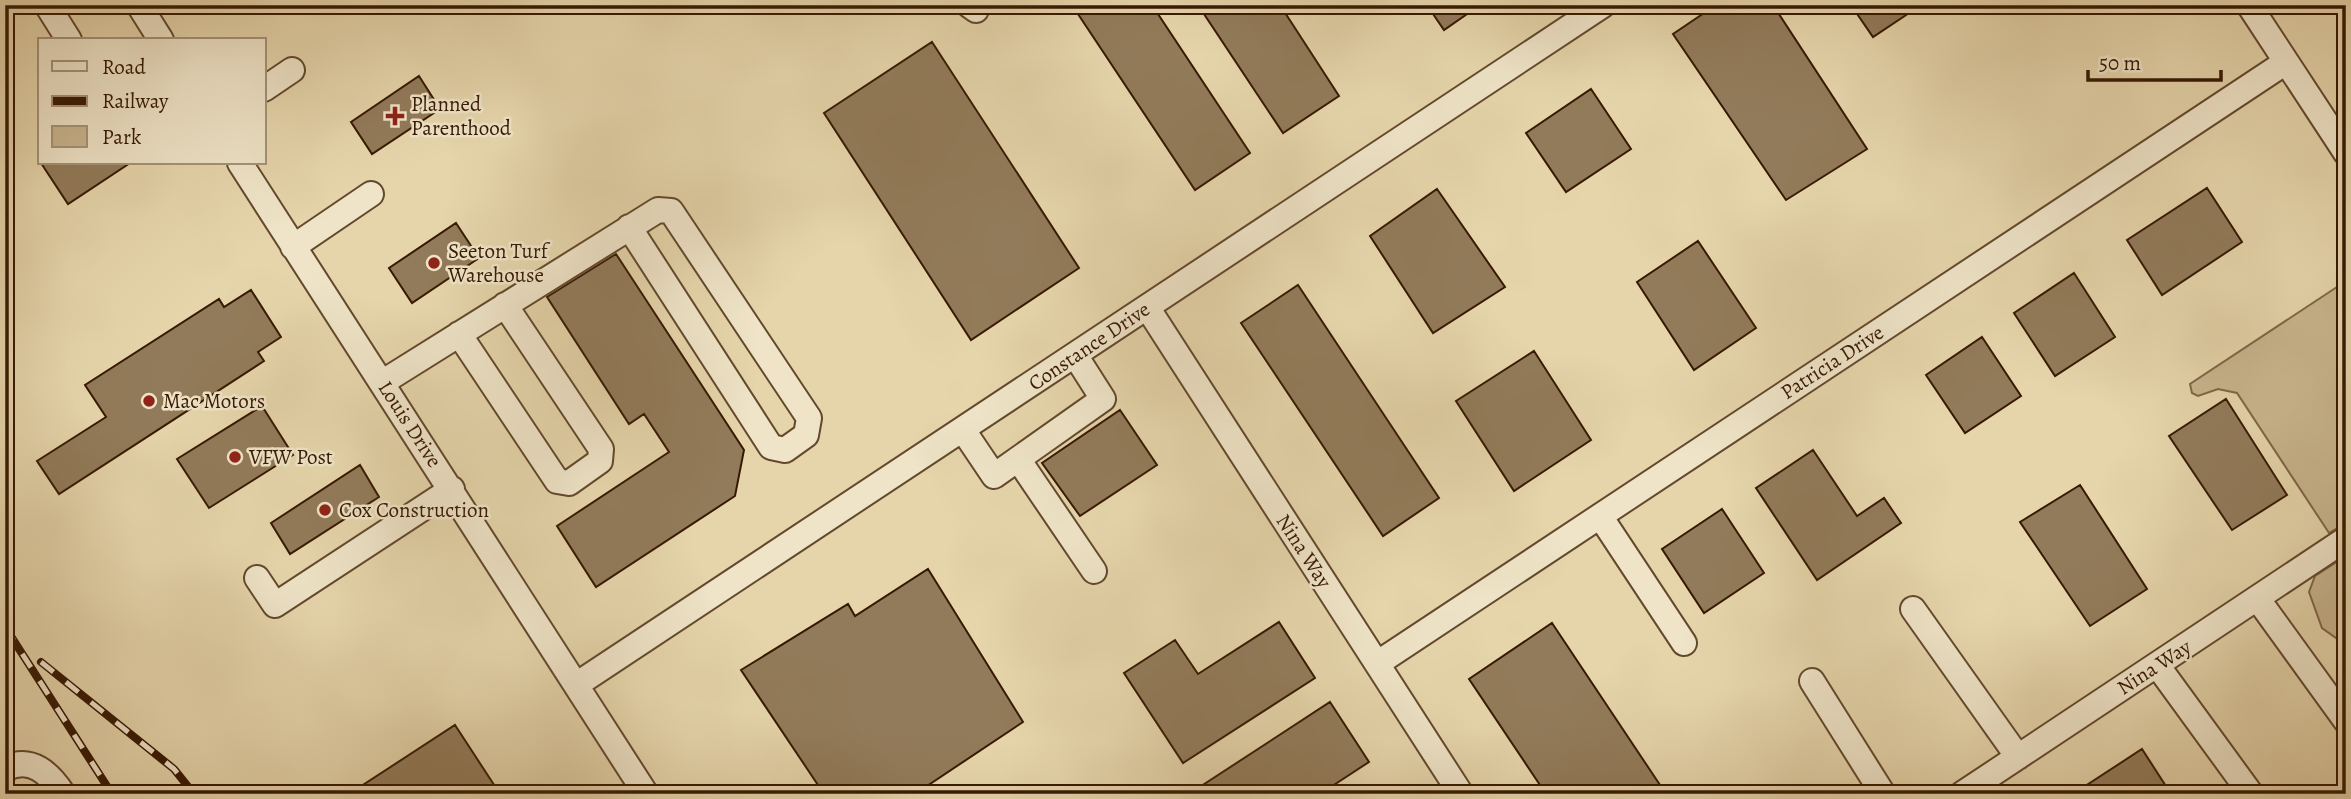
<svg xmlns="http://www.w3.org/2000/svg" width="2351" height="799" viewBox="0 0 2351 799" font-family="Alegreya,serif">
	<rect width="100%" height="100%" fill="#e6d5ab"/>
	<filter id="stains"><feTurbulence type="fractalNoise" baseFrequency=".00286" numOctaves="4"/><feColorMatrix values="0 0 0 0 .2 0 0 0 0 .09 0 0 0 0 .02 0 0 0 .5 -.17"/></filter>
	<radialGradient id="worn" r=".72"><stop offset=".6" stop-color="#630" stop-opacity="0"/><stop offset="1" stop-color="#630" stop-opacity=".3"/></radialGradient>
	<path fill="#c8b58e" stroke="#806748" stroke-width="2" d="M2346,281V523L2329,533L2237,393L2218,389L2198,396L2192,393L2190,384Z
		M2346,556V645L2322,628L2309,592L2315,576Z"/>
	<path fill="#927b5a" stroke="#371903" stroke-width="2" d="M1072,5H1152L1250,153L1195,190Z
		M1198,5H1280L1339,96L1283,133Z
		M1427,5H1480L1444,30Z
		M1716,5H1773L1867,149L1786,200L1673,34Z
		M1851,5H1921L1873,37Z
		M932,42L1079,268L971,340L824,113Z
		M419,76L440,109L372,154L351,122Z
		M1591,89L1631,149L1566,192L1526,133Z
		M41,163H130L68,204Z
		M2207,188L2242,242L2162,295L2127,240Z
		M1437,189L1505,287L1433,333L1370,236Z
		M456,223L479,258L412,303L389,268Z
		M1698,241L1756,328L1694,370L1637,282Z
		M616,254L744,450L735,496L596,587L557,526L669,452L644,414L629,424L547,297Z
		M2074,273L2115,337L2055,376L2014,313Z
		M1298,285L1439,498L1383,536L1241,323Z
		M251,290L281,337L258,352L264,361L59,494L37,461L106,417L85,385L219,299L224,307Z
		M1982,337L2021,396L1965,433L1926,375Z
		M1534,351L1591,440L1514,491L1456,401Z
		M2226,399L2287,495L2232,530L2169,436Z
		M262,406L293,455L209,508L177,459Z
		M1120,410L1157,465L1080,516L1042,463Z
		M1813,450L1857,516L1884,498L1901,523L1817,580L1756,488Z
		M360,465L379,497L290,554L271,523Z
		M2080,485L2147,589L2090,626L2020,522Z
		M1722,509L1764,573L1704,613L1662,549Z
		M928,569L1023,722L915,794H824L741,670L848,604L855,616Z
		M1279,622L1315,678L1183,763L1124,673L1175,640L1198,674Z
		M1552,623L1660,785L1646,794H1546L1469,679Z
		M1330,702L1369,762L1320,794H1189Z
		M455,725L500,794H349Z
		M2142,749L2171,794H2073Z"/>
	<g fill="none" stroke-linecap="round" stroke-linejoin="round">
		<defs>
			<path id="minor" d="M47,5L69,40
				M139,5L161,40
				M969,5L976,10
				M2249,5L2346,153
				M264,89L292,70
				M240,163L646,794
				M293,247L371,194
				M1147,307L1461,794
				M459,334L557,481L569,483L600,461L601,449L505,305
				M383,382L658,210L671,211L809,418L806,435L785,450L771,447L629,227
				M963,430L994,476L1103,399L1075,355
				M1018,459L1094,571
				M1600,516L1684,643
				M257,578L275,605L452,489
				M2257,598L2346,721
				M1913,609L2018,757
				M1378,663L2286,62
				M2157,665L2251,794
				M1812,681L1883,794
				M576,685L1603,5
				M5,769C31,755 50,774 63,794
				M1962,794L2346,539"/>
		</defs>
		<use href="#minor" stroke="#63482d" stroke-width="28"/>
		<use href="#minor" stroke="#efe4c8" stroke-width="24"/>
		<defs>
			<path id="rail" d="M5,627L112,794
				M41,662L174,769L194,794"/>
		</defs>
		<use href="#rail" stroke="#371903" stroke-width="8"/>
		<use href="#rail" stroke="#efe4c8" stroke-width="5" stroke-dasharray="16" stroke-linecap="butt"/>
	</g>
	<g fill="#8f2418" stroke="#efe4c8" stroke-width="2.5">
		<path d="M391.5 105.5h7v7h7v7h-7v7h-7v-7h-7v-7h7z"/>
		<circle cx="434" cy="263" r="7"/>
		<circle cx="149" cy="401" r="7"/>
		<circle cx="235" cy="457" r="7"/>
		<circle cx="325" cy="510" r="7"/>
	</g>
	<g text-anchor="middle" stroke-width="5" stroke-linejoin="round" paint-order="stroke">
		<g font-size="21" fill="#371903" stroke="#efe4c8" text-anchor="start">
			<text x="411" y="111">Planned<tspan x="411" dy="24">Parenthood</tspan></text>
			<text x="448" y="258">Seeton Turf<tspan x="448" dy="24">Warehouse</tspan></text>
			<text x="163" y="408">Mac Motors</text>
			<text x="249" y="464">VFW Post</text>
			<text x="339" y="517">Cox Construction</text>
		</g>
		<g font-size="21" fill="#371903" stroke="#efe4c8">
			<text transform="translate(1089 346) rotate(-34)" y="7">Constance Drive</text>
			<text transform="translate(1832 362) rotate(-33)" y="7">Patricia Drive</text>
			<text transform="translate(410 424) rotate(57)" y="7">Louis Drive</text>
			<text transform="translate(1304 551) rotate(57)" y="7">Nina Way</text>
			<text transform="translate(2154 667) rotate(-33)" y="7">Nina Way</text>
		</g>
	</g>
	<rect width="2351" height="799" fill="none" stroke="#e6d5ab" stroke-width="28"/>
	<rect x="7" y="7" width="2337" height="785" fill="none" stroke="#371903" stroke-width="3.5"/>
	<rect x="14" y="14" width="2323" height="771" fill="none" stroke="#371903" stroke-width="2"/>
	<rect x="38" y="38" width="228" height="126" fill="#efe4c8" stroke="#a59379" stroke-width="2"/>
	<rect x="52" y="61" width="35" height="10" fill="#efe4c8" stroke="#a59379" stroke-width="2"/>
	<text x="102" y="74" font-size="21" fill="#371903">Road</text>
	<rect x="52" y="96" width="35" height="10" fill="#371903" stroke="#a59379" stroke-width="2"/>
	<text x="102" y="108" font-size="21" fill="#371903">Railway</text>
	<rect x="52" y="126" width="35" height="21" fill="#c8b58e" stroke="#a59379" stroke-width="2"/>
	<text x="102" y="144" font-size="21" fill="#371903">Park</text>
	<path d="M2088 70v10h133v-10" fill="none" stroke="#371903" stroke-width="3.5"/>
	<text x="2099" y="70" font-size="21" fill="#371903" stroke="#efe4c8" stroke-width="5" paint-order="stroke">50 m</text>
	<rect width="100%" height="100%" filter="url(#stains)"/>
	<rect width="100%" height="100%" fill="url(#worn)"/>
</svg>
